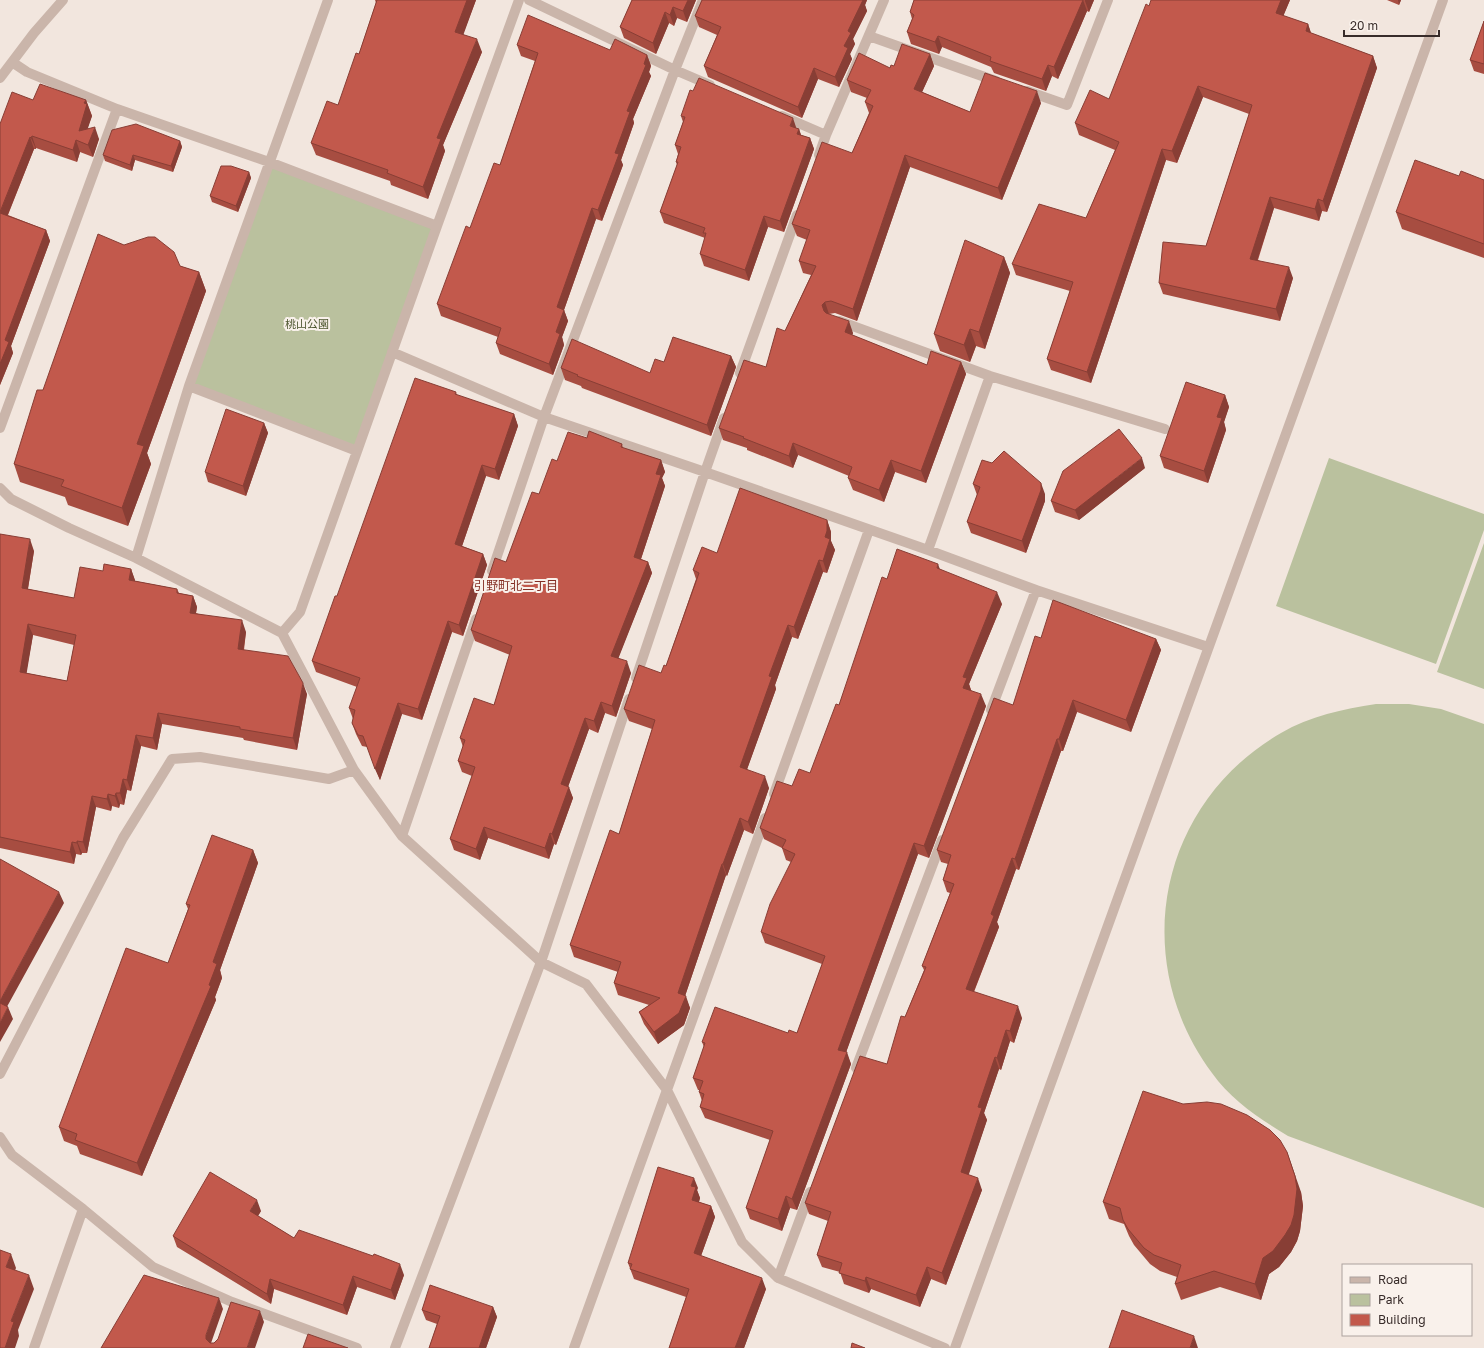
<svg xmlns="http://www.w3.org/2000/svg" width="1484" height="1348" viewBox="0 0 1484 1348" font-family="'Golos Text','Noto Sans JP',sans-serif">
	<rect width="100%" height="100%" fill="#f2e6de"/>
	<path fill="#bac19e" d="M271,166L433,228L355,447L192,384Z
		M1329,458L1484,514V530L1436,664L1276,606Z
		M1484,543V689L1437,672Z
		M1376,704H1409L1441,709L1484,724V1208L1288,1136C1260,1119 1231,1100 1212,1073C1128,960 1158,804 1281,733C1310,716 1343,709 1376,704Z"/>
	<g fill="none" stroke-linecap="round" stroke-linejoin="round">
		<path stroke="#cab5aa" stroke-width="10" d="M529,0L675,70L710,85
			M869,36L996,81
			M0,78L34,33L63,0
			M1027,91L1067,105L1108,0
			M782,116L826,135
			M819,155L826,135L884,0
			M437,226L519,0
			M839,321L990,376L1165,429
			M392,352L544,417L705,472L928,550L1036,590L1208,647
			M740,373L797,215
			M189,386L357,451
			M0,428L117,109
			M0,488L11,499L69,528L136,558L282,633L300,612L437,226L269,162L117,109L27,72L12,62
			M928,550L990,376
			M136,558L189,386L328,0
			M492,571L544,417L675,70L703,0
			M282,633L354,770L402,836L541,962L586,984L667,1090L742,1242L778,1278L945,1348
			M636,678L705,472L724,418
			M991,710L1036,590
			M774,794L869,530
			M402,836L476,619
			M856,1068L942,840
			M0,1074L123,838L172,759L200,757L329,779L354,770
			M0,1137L12,1155L83,1209L153,1267L232,1302L357,1348
			M778,1278L810,1192
			M34,1348L83,1209
			M395,1348L541,962L629,699
			M574,1348L765,818
			M955,1348L1443,0"/>
	</g>
	<path fill="#a74d41" fill-rule="evenodd" d="M375,0H476L463,34L482,52L443,145L445,151L428,199L391,185L390,181L316,155L311,143L338,105L359,54L376,3Z
		M632,0H696L687,22L677,18L674,26L669,23L656,54L624,38L620,27Z
		M702,0H867L865,5L867,11L853,39L855,44L850,54L852,59L839,87L818,79L802,118L708,77L704,66L717,35L699,27L695,16Z
		M914,0H1094L1089,12L1087,11L1058,79L1052,76L1046,91L994,73L991,67L942,47L939,54L911,44L907,32L912,19L910,12Z
		M1290,0L1283,16L1308,24L1311,33L1373,56L1377,68L1327,212L1322,211L1319,221L1274,208L1258,260L1293,278L1280,321L1163,294L1159,283L1206,246L1249,114L1203,97L1177,163L1166,160L1091,383L1051,370L1047,359L1070,291L1016,275L1012,264L1086,218L1115,150L1079,135L1075,123L1109,99L1149,6Z
		M1387,0H1401L1399,5Z
		M1484,21V74L1474,71L1470,60Z
		M517,45L610,50L647,55L651,66L649,72L651,76L633,119L634,123L621,160L623,165L602,221L596,219L564,310L568,321L562,337L564,345L553,375L500,354L496,343L498,337L441,316L437,304L470,228L500,165L535,61L521,56Z
		M930,54L934,66L922,92L970,112L1041,103L1002,200L910,167L857,321L835,313L829,314L853,333L852,335L927,365L961,362L966,374L926,483L895,472L884,502L853,490L848,478L849,476L798,455L793,468L747,450V448L723,440L719,428L766,367L785,331L811,275L803,273L799,261L807,240L797,236L792,224L852,153L869,113L865,102L867,98L851,92L847,80L890,68L894,66Z
		M33,100H86L92,116L87,129L99,139L93,157L80,152L77,162L36,148V149H34L8,215L46,230L50,241L11,346L13,353L0,385V124Z
		M681,116L797,128L799,129L801,135L810,138L814,149L784,232L768,227L749,281L704,266L700,254L705,238L664,223L660,212L677,165L676,162L678,154L675,145L683,122Z
		M180,141L182,147L173,172L135,160L132,171L105,161L103,155Z
		M249,172L251,178L238,212L212,202L210,196Z
		M1459,176L1484,180V258L1402,229L1396,212Z
		M1004,257L1010,273L985,349L976,346L970,362L940,351L934,334Z
		M180,266L199,272L206,291L147,453L151,464L128,526L68,505L65,497L20,482L14,464L43,390Z
		M731,356L736,367L711,436L582,388L581,386L565,380L561,368L650,373L664,362Z
		M456,392L457,395L514,414L518,426L499,480L486,476L462,546L483,554L487,565L463,636L452,632L422,720L402,714L380,780L367,747L362,746L356,734L352,723L353,719L349,708L357,687L316,672L312,661L337,596Z
		M1225,395L1229,407L1224,422L1226,430L1208,483L1164,468L1160,456Z
		M264,423L268,433L246,496L208,482L205,472Z
		M587,438L622,444L623,448L661,460L665,472L662,478L665,486L641,559L648,562L652,573L618,658L631,673L616,717L605,713L598,733L589,729L568,787L573,798L556,845L554,844L549,859L488,838L480,860L454,850L450,839L472,776L462,772L458,761L463,747L460,738L494,705L510,655L475,641L471,630L506,562L539,494L557,461Z
		M1145,468L1079,520L1055,512L1051,501Z
		M973,484L1045,494V501L1026,553L971,533L967,522L977,495Z
		M827,520L831,532V541L835,550L827,573L823,572L798,639L792,637L775,685L776,689L747,769L769,788L753,834L744,830L727,876L726,875L685,996L690,1008L684,1025L658,1044L644,1024L639,1012L649,1005L618,995L614,983L618,972L574,957L570,945L619,834L652,729L629,721L624,709L661,673L666,666L696,579L693,570L717,553Z
		M0,534L34,551L28,589L74,598L103,571L131,569L135,581L177,589L179,593L193,596L197,607L196,613L246,632L244,650L307,694L297,750L244,740L243,738L162,724L157,750L141,746L131,791L127,790L124,805L120,804L119,808L112,806L111,811L96,807L87,853H82L81,855L76,854L74,864L0,848ZM33,635L74,645L67,681L26,673Z
		M940,569L1002,604L969,684L971,690L986,706L929,858L918,854L846,1052L851,1064L797,1210L790,1208L782,1231L750,1219L746,1208L770,1140L705,1118L700,1107L702,1101L699,1092L700,1090H698L693,1078L704,1047L702,1042L788,1033H797L822,964L765,943L761,932L791,862L786,860L782,848L764,839L760,828L792,786L810,773L839,705L887,579Z
		M1041,638L1156,639L1161,650L1131,732L1077,712L1063,751H1061L1019,870L1016,869L997,922L999,927L974,992L1022,1018L1014,1043L1010,1041L1001,1070L999,1069L984,1113L987,1120L968,1175L982,1190L946,1285L931,1279L920,1307L871,1289L869,1293L844,1284L840,1272L822,1267L817,1255L828,1221L809,1214L805,1203L887,1064L905,1017L924,970L922,966L950,893L947,892L943,880L948,864L941,862L937,850L1013,705Z
		M253,850L258,863L220,970L222,978L215,997L216,1000L142,1176L80,1154L77,1146L64,1141L59,1127L168,963L188,909L186,904Z
		M1183,1104L1301,1192L1303,1206L1300,1231L1297,1241L1291,1252L1279,1267L1269,1274L1261,1300L1220,1287L1181,1300L1175,1284L1177,1277L1160,1271L1150,1264L1134,1245L1129,1236L1124,1224L1109,1219L1103,1202Z
		M698,1188L697,1190L700,1198L699,1202L711,1206L715,1217L701,1256L766,1289L744,1348H669L686,1297L634,1279L628,1263Z
		M261,1211L258,1216L294,1238L404,1275L395,1300L357,1287L347,1315L274,1289L271,1304L177,1247L173,1236Z
		M493,1307L497,1317L486,1348H429L437,1324L426,1320L422,1310Z"/>
	<path fill="#883e35" d="M467,0H476L460,44L455,32Z
		M688,0H696L687,22L683,11Z
		M860,0H867L865,5L867,11L853,39L855,44L850,54L852,59L839,87L835,77L848,31Z
		M1083,0L1087,11L1058,79L1054,67Z
		M1085,0H1094L1089,12L1085,1Z
		M1281,0H1290L1280,24L1276,13Z
		M1398,0H1401L1399,5Z
		M673,7L677,18L674,26L670,15Z
		M665,12L669,23L656,54L653,43Z
		M1308,24L1312,36L1306,31Z
		M938,36L942,47L939,54L935,42Z
		M477,39L482,52L443,145L445,151L428,199L423,187L437,138Z
		M930,54L934,66L918,101L914,89Z
		M647,55L651,66L649,72L651,76L633,119L634,123L621,160L623,165L602,221L598,210L627,111Z
		M1373,56L1377,68L1327,212L1323,201Z
		M1048,65L1052,76L1046,91L1042,79Z
		M814,68L818,79L802,118L798,107Z
		M1198,86L1203,97L1177,163L1172,151Z
		M1037,91L1041,103L1002,200L998,188Z
		M86,100L92,116L83,143L79,131L84,103Z
		M793,118L797,130L790,126Z
		M95,127L99,139L93,157L88,145Z
		M799,129L803,141L797,134Z
		M32,136L36,148V149L31,138Z
		M30,137L34,149L4,224L0,213Z
		M810,138L814,149L784,232L780,221Z
		M76,140L80,152L77,162L73,150Z
		M180,141L182,147L173,172L171,166Z
		M1162,149L1166,160L1091,383L1087,372Z
		M133,155L135,160L132,171L130,165Z
		M905,155L910,167L857,321L853,309Z
		M249,172L251,178L238,212L236,206Z
		M1270,197L1274,208L1254,270L1250,259Z
		M1318,199L1322,211L1319,221L1315,209Z
		M592,208L596,219L564,310L568,321L562,337L564,345L553,375L549,364L556,332L557,307Z
		M764,216L768,227L749,281L745,270Z
		M46,230L50,241L11,346L13,353L0,385V364L5,340Z
		M1004,257L1010,273L985,349L979,332Z
		M1289,267L1293,278L1280,321L1276,309Z
		M199,272L206,291L147,453L151,464L128,526L122,508L137,444Z
		M825,302L829,314L827,317L824,311L822,305Z
		M849,321L853,333L849,344L845,332Z
		M970,329L976,346L970,362L964,345Z
		M731,356L736,367L711,436L707,425Z
		M961,362L966,374L926,483L921,471Z
		M1225,395L1229,407L1224,422L1226,430L1208,483L1204,471L1217,417Z
		M514,414L518,426L499,480L495,469Z
		M264,423L268,433L246,496L243,486Z
		M793,443L798,455L793,468L789,456Z
		M1142,458L1145,468L1079,520L1075,510Z
		M661,460L665,472L662,478L665,486L638,568L634,557L656,474Z
		M891,460L895,472L884,502L879,490Z
		M482,465L486,476L459,555L455,544Z
		M1041,483L1045,494V501L1026,553L1022,541Z
		M827,520L831,532V541L835,550L827,573L823,561Z
		M30,539L34,551L26,600L22,588Z
		M483,554L487,565L463,636L459,625Z
		M819,560L823,572L798,639L794,627Z
		M648,562L652,573L615,667L611,656Z
		M938,564L942,575L937,568Z
		M131,569L135,580L133,592L129,580Z
		M997,592L1002,604L969,684L971,690L968,699L963,688V677Z
		M193,596L197,607L194,624L190,613Z
		M242,620L246,632L242,660L238,649Z
		M448,621L452,632L422,720L418,709Z
		M28,624L33,635L25,683L20,672Z
		M788,625L792,637L775,685L776,689L744,778L740,767L769,676Z
		M1156,639L1161,650L1131,732L1126,720Z
		M627,661L631,673L616,717L612,706Z
		M303,683L307,694L297,750L293,738Z
		M981,694L986,706L929,858L924,846Z
		M1073,700L1077,712L1063,751L1059,739Z
		M601,702L605,713L598,733L594,721Z
		M398,703L402,714L380,780L375,769Z
		M158,713L162,724L157,750L153,738Z
		M585,718L589,729L565,795L561,784Z
		M136,735L141,746L131,791L127,780Z
		M1057,739L1061,751L1019,870L1015,859Z
		M765,776L769,788L753,834L748,822Z
		M123,779L127,790L124,805L120,793Z
		M569,787L573,798L556,845L552,834Z
		M116,793L120,804L119,808L115,796Z
		M108,794L112,806L111,811L107,799Z
		M92,796L96,807L87,853L83,842Z
		M740,818L744,830L727,876L723,864Z
		M484,827L488,838L480,860L476,849Z
		M550,833L554,844L549,859L545,848Z
		M77,841L82,853L81,855L77,843Z
		M72,842L76,854L74,864L70,852Z
		M914,843L918,854L843,1061L838,1050Z
		M253,850L258,863L220,970L222,978L215,997L216,1000L142,1176L137,1163L209,985L213,962Z
		M1012,858L1016,869L997,922L999,927L970,1001L966,989L991,914Z
		M722,864L726,875L682,1005L678,993Z
		M59,892L64,903L3,1014L0,1005V1001Z
		M686,996L690,1008L684,1025L658,1044L654,1032Z
		M1018,1006L1022,1018L1014,1043L1010,1031Z
		M8,1007L13,1019L0,1042V1023Z
		M1006,1030L1010,1041L1001,1070L997,1058Z
		M847,1052L851,1064L797,1210L792,1199Z
		M995,1057L999,1069L984,1113L987,1120L966,1183L961,1172L978,1107Z
		M1287,1152L1301,1192L1303,1206L1300,1231L1297,1241L1291,1252L1279,1267L1269,1274L1261,1300L1255,1284L1263,1258Z
		M694,1178L698,1188L697,1190L700,1198L696,1211L692,1200L691,1186Z
		M978,1178L982,1190L946,1285L942,1273Z
		M786,1196L790,1208L782,1231L778,1219Z
		M257,1200L261,1211L254,1222L250,1211Z
		M711,1206L715,1217L698,1264L694,1253Z
		M11,1254L16,1268L11,1280L6,1267Z
		M400,1264L404,1275L395,1300L391,1290Z
		M927,1267L931,1279L920,1307L916,1295Z
		M29,1275L34,1289L18,1330L19,1336L15,1348H5L11,1321Z
		M353,1276L357,1287L347,1315L343,1305Z
		M866,1277L871,1289L869,1293L865,1281Z
		M762,1278L766,1289L744,1348H735Z
		M270,1279L274,1289L271,1304L267,1294Z
		M219,1298L223,1309L210,1346L206,1339V1335Z
		M493,1307L497,1317L486,1348H479Z
		M260,1311L264,1322L255,1348H247Z
		M1194,1336L1198,1348H1190Z"/>
	<path fill="#c2594c" stroke="#883e35" fill-rule="evenodd" d="M377,0H467L455,32L477,39L437,138L441,139L423,187L387,173L388,170L311,143L327,101L338,105L356,53L359,54Z
		M632,0H688L683,11L673,7L670,15L665,12L653,43L620,27Z
		M702,0H863L848,31L851,33L844,46L848,48L835,77L814,68L798,107L704,66L721,27L695,16Z
		M914,0H1083L1054,67L1048,65L1042,79L990,61L991,57L938,36L935,42L907,32L914,15L910,12Z
		M1151,0H1281L1276,13L1308,24L1306,31L1373,56L1323,201L1318,199L1315,209L1270,197L1250,259L1289,267L1276,309L1159,283L1163,242L1206,246L1252,105L1198,86L1172,151L1162,149L1087,372L1047,359L1073,282L1012,264L1039,204L1086,218L1119,142L1075,123L1090,90L1109,99L1146,4L1149,6Z
		M528,15L610,50L615,39L647,55L644,64L646,65L627,111L630,112L615,153L619,154L598,210L592,208L557,307L564,310L556,332L560,334L549,364L496,343L501,328L437,304L466,226L470,228L494,163L500,165L538,53L517,45Z
		M1484,21V64L1470,60Z
		M902,44L930,54L914,89L970,112L985,73L1037,91L998,188L905,155L853,309L831,301L825,302L822,305L824,311L826,313L849,321L845,332L927,365L931,351L961,362L921,471L891,460L879,490L848,478L852,467L793,443L789,456L743,438L744,437L719,428L744,360L766,367L777,328L785,331L816,266L799,261L810,230L792,224L822,142L852,153L873,106L865,102L871,90L847,80L859,53L890,68L891,65L894,66Z
		M699,78L793,118L790,126L799,129L797,134L810,138L780,221L764,216L745,270L700,254L706,233H703L705,228L660,212L678,162H676L681,147L675,145L685,117L681,116L690,90L693,91Z
		M40,84L86,100L84,103L87,104L79,131L95,127L88,145L76,140L73,150L32,136L31,138L30,137L0,212V124L12,92L33,100Z
		M136,124L180,141L171,166L133,155L130,165L103,155L112,130Z
		M1415,160L1459,176L1461,171L1484,180V244L1396,212Z
		M221,166H231L249,172L236,206L210,196Z
		M0,213L46,230L5,340L9,342L0,364Z
		M98,234L124,245L148,237H155L174,252L180,266L199,272L137,444L144,446L122,508L61,486L64,480L14,464L37,390H43Z
		M965,240L1004,257L979,332L970,329L964,345L934,334Z
		M673,337L731,356L707,425L577,376L578,375L561,368L572,339L650,373L655,359L664,362Z
		M415,378L456,392L455,394L514,414L495,469L482,465L455,544L483,554L459,625L448,621L418,709L398,703L375,769L363,736L358,735L352,723L355,710L349,708L360,678L312,661L335,596H337Z
		M1186,382L1225,395L1217,417L1222,418L1204,471L1160,456Z
		M226,409L264,423L243,486L205,472Z
		M1119,429L1142,458L1075,510L1051,501L1063,471Z
		M589,431L622,444L621,447L661,460L656,474L661,475L634,557L648,562L611,656L627,661L612,706L601,702L594,721L585,718L561,784L569,787L552,834L550,833L545,848L484,827L476,849L450,839L475,767L458,761L465,740L460,738L474,698L494,705L512,646L471,630L495,558L506,562L532,492L539,494L552,459L557,461L568,432L587,438Z
		M1004,451L1041,483V490L1022,541L967,522L980,487L973,484L982,460L992,463Z
		M740,488L827,520V531L825,537L830,539L823,561L819,560L794,627L788,625L769,676L772,677L740,767L765,776L748,822L740,818L723,864H722L678,993L686,996L679,1013L654,1032L639,1012L660,998L614,983L621,962L570,945L610,830L619,834L655,720L624,709L639,665L661,673L664,665L666,666L699,573L693,570L702,547L717,553Z
		M0,534L30,539L22,588L74,598L80,567L103,571L104,564L131,569L129,580L177,589V593L193,596L190,613L242,620L238,649L288,656L303,683L293,738L240,729V727L158,713L153,738L136,735L127,780L123,779L120,793H116L115,796L108,794L107,799L92,796L83,842L77,841V843L72,842L70,852L0,837ZM28,624L76,635L67,681L20,672Z
		M897,549L938,564L937,568L997,592L963,677L967,678L963,688L981,694L924,846L914,843L838,1050L847,1052L792,1199L786,1196L778,1219L746,1208L773,1131L700,1107L704,1094L699,1092L703,1081L693,1078L705,1043L702,1042L715,1007L788,1033L789,1030L797,1033L825,956L761,932L770,904L795,854L782,848L786,840L760,828L777,781L792,786L799,769L810,773L836,704L839,705L882,577L887,579Z
		M1053,600L1156,639L1126,720L1073,700L1059,739H1057L1015,859L1012,858L991,914L994,916L966,989L1018,1006L1010,1031L1006,1030L997,1058L995,1057L978,1107L982,1108L961,1172L978,1178L942,1273L927,1267L916,1295L866,1277L865,1281L839,1273L842,1263L817,1255L831,1212L805,1203L860,1056L887,1064L901,1016L905,1017L926,967L922,966L954,884L943,880L951,855L937,850L994,698L1013,705L1035,636L1041,638Z
		M212,835L253,850L213,962L217,964L209,985L211,986L137,1163L75,1140L77,1134L59,1127L126,948L168,963L190,905L186,904Z
		M0,859L59,892L0,1001Z
		M0,1003L8,1007L0,1023Z
		M1143,1091L1183,1104L1207,1102L1221,1104L1247,1115L1270,1130L1280,1140L1287,1152L1295,1176L1297,1189L1294,1215L1291,1225L1285,1235L1273,1251L1263,1258L1255,1284L1214,1271L1175,1284L1181,1265L1154,1255L1144,1248L1128,1229L1123,1220L1120,1208L1103,1202Z
		M658,1167L694,1178L691,1186L696,1187L692,1200L711,1206L694,1253L762,1278L735,1348H669L689,1289L630,1269L632,1264L628,1263Z
		M210,1172L257,1200L250,1211L294,1238L299,1230L373,1256L374,1254L400,1264L391,1290L353,1276L343,1305L270,1279L267,1294L173,1236Z
		M0,1250L11,1254L6,1267L29,1275L11,1321L14,1322L5,1348H0Z
		M144,1275L219,1298L206,1335V1339L210,1343H214L218,1339L231,1302L260,1311L247,1348H101Z
		M430,1285L493,1307L479,1348H429L440,1316L422,1310Z
		M1122,1310L1194,1336L1190,1348H1109Z
		M308,1334L348,1348H303Z
		M852,1343L865,1348H851Z"/>
	<g text-anchor="middle" stroke-width="4" stroke-linejoin="round" paint-order="stroke">
		<g font-size="11" fill="#4c552e" stroke="#f9f1eb">
			<text x="307" y="328">桃山公園</text>
		</g>
		<g font-size="12" fill="#842f25" stroke="#f9f1eb">
			<text x="516" y="590">引野町北二丁目</text>
		</g>
	</g>
	<rect x="1342" y="1264" width="130" height="72" fill="#f9f1eb" stroke="#aca29e"/>
	<rect x="1350" y="1277" width="20" height="6" fill="#cab5aa" stroke="#aca29e"/>
	<text x="1378" y="1284" font-size="12" fill="#382c2a">Road</text>
	<rect x="1350" y="1294" width="20" height="12" fill="#bac19e" stroke="#aca29e"/>
	<text x="1378" y="1304" font-size="12" fill="#382c2a">Park</text>
	<rect x="1350" y="1314" width="20" height="12" fill="#c2594c" stroke="#aca29e"/>
	<text x="1378" y="1324" font-size="12" fill="#382c2a">Building</text>
	<path d="M1344 30v6h95v-6" fill="none" stroke="#382c2a" stroke-width="2"/>
	<text x="1350" y="30" font-size="12" fill="#382c2a" stroke="#f9f1eb" stroke-width="3" paint-order="stroke">20 m</text>
</svg>
